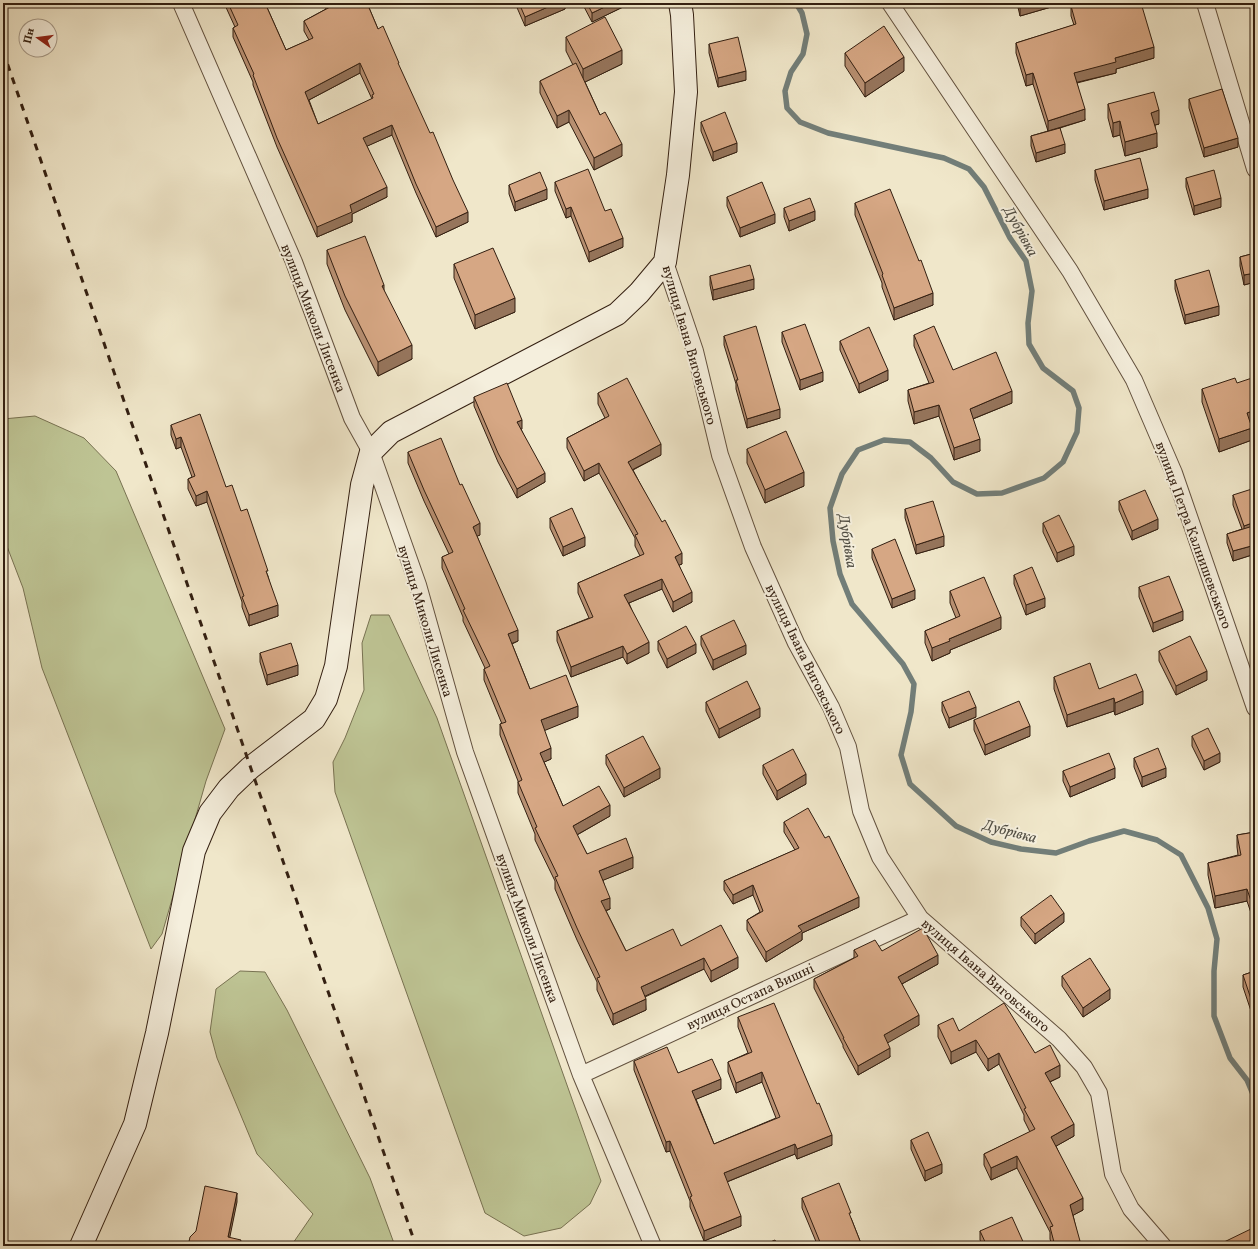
<svg xmlns="http://www.w3.org/2000/svg" width="1258" height="1249" viewBox="0 0 1258 1249" font-family="Vollkorn,serif">
	<rect width="100%" height="100%" fill="#f0e7ca"/>
	<filter id="stains"><feTurbulence type="fractalNoise" baseFrequency=".005" numOctaves="4"/><feColorMatrix values="0 0 0 0 .2 0 0 0 0 .09 0 0 0 0 .02 0 0 0 .5 -.17"/></filter>
	<radialGradient id="worn" r=".72"><stop offset=".6" stop-color="#630" stop-opacity="0"/><stop offset="1" stop-color="#630" stop-opacity=".3"/></radialGradient>
	<path fill="#bec494" stroke="#787252" d="M35,416L84,438L116,471L225,729L206,781L162,934L151,949L42,668L23,588L3,536V419Z
		M371,615H389L437,718L601,1181L590,1204L561,1228L524,1236L485,1213L335,792L333,762L345,738L364,690L362,643Z
		M240,971L265,972L287,1010L370,1178L395,1246H291L313,1214L257,1154L217,1058L210,1032L216,989Z"/>
	<g fill="none" stroke-linecap="round" stroke-linejoin="round">
		<path stroke="#727e79" stroke-width="5.5" d="M796,3L802,13L807,34L803,54L791,72L785,91L787,108L800,122L828,133L944,158L969,169L984,187L1010,238L1026,261L1032,291L1028,323L1029,344L1043,368L1073,391L1079,408L1077,432L1063,462L1044,478L1002,493L977,494L953,482L931,458L910,442L884,440L858,450L842,474L830,508L833,541L840,574L852,604L903,664L914,684L911,712L901,755L910,784L956,826L991,842L1021,849L1056,853L1089,841L1124,831L1157,840L1181,855L1208,908L1217,939L1214,971V1016L1230,1058L1247,1080L1255,1099"/>
		<defs>
			<path id="minor" d="M181,3L294,262L352,418L371,452L418,585L465,752L581,1075L653,1246
				M890,3L1070,271L1134,380L1174,473L1255,708
				M1205,3L1255,169
				M665,262L695,351L720,455L753,547L796,643L831,707L848,747L861,811L880,857L920,918L1059,1039L1084,1067L1099,1093L1113,1174L1131,1209L1163,1246
				M581,1075L920,918"/>
			<path id="secondary" d="M81,1246L135,1124L157,1033L194,851L210,813L229,788L250,768L314,719L326,699L336,666L362,485L371,452L391,432L617,314L639,293L665,262L678,175L686,92L682,15L680,3"/>
		</defs>
		<use href="#minor" stroke="#62513f" stroke-width="18"/>
		<use href="#secondary" stroke="#331f11" stroke-width="24"/>
		<use href="#minor" stroke="#f5efdd" stroke-width="16"/>
		<use href="#secondary" stroke="#f5efdd" stroke-width="22"/>
		<path stroke="#331f11" stroke-width="3" stroke-dasharray="7 7" stroke-linecap="butt" d="M3,51L416,1246"/>
	</g>
	<path fill="#b89072" stroke="#331f11" fill-rule="evenodd" d="M224,3H265L286,50L309,40L304,31V21L326,9L324,3H367L378,29L399,67L468,222L436,237L416,193L392,135L367,146L387,197L352,214V222L317,237L277,147L253,85V82L233,37V28L235,27ZM360,73L372,99L318,124L309,100Z
		M515,3H565V9L525,26Z
		M582,3H625V6L592,22Z
		M1017,3H1065L1020,16Z
		M1252,3H1255V12Z
		M1071,6L1154,58L1116,69V73L1077,83L1085,120L1060,128L1065,153L1036,162L1031,146V136L1048,131L1033,84L1026,86L1016,53V43L1074,25L1071,16Z
		M566,37L622,64L585,82L600,115L622,156L594,170L569,122L557,128L540,93V81L573,65L566,51Z
		M709,44L746,80L718,87L709,53Z
		M845,53L904,71L865,97L845,66Z
		M1189,99L1238,147L1204,157L1189,108Z
		M1108,104L1159,124L1155,125L1157,147L1125,156L1120,135L1113,137L1108,118Z
		M701,122L737,152L713,161L701,131Z
		M1095,170L1148,198L1104,210L1095,180Z
		M1186,178L1221,207L1194,215L1186,187Z
		M555,182L623,247L589,262L571,216L566,218L555,191Z
		M509,185L547,199L515,211L509,194Z
		M727,197L775,223L740,237L727,206Z
		M855,203L919,261L933,305L894,320L882,287V283L855,215Z
		M784,208L815,220L789,231L784,217Z
		M327,250L384,291L412,359L378,376L345,310L327,264Z
		M1255,253V282L1244,285L1240,266V257Z
		M454,264L515,312L475,329L454,278Z
		M710,276L754,289L713,300L710,285Z
		M1175,280L1219,315L1185,324L1175,289Z
		M782,332L823,381L800,390L782,342Z
		M914,335L953,370L1012,403L973,419L980,451L954,460L939,416L914,424L908,401V390L929,383L914,346Z
		M724,336L780,418L747,428L736,389V384L724,345Z
		M840,341L888,380L859,393L840,350Z
		M1202,389L1250,424L1252,440L1219,452L1202,402Z
		M598,393L661,455L633,470L682,564L679,565L692,602L673,612L662,589L629,603L649,653L627,664L623,657L571,677L557,641V631L589,618L578,593V583L640,556L635,546V538L599,473L584,481L567,448V438L605,418L598,404Z
		M474,397L522,429H521L545,482L517,498L498,462L474,406Z
		M171,425L226,487L241,511L268,576L278,616L249,626L242,607V602L207,502L196,506L188,489V479L192,477L181,447L176,449L171,435Z
		M747,449L804,486L765,503L747,463Z
		M408,452L480,535L477,536L518,641L512,644L530,689L578,717L544,730L551,759L544,762L563,806L610,816L577,835L587,854L633,868L603,880L610,909L606,911L626,951L681,946L738,968L711,982L704,969L645,997L646,1010L613,1025L597,990V982L577,940L555,889V881L535,840V834L518,793V781L500,735V724H502L484,680V669L485,668L463,621V617L442,568V557L449,554L424,501L408,463Z
		M1233,495L1254,532L1255,534V554L1233,561L1227,543V534L1242,529L1233,505Z
		M1119,501L1158,529L1132,540L1119,510Z
		M905,509L944,546L916,554L905,518Z
		M550,518L585,546L563,556L550,528Z
		M1043,523L1074,555L1057,562L1043,532Z
		M872,549L915,599L892,608L872,558Z
		M1014,575L1045,607L1026,615L1014,584Z
		M1139,587L1183,620L1153,632L1139,597Z
		M950,591L1001,629L950,650V653L932,661L925,643V631L956,618L950,603Z
		M701,636L746,654L713,670L701,645Z
		M658,641L696,653L667,668L658,650Z
		M1159,651L1207,680L1176,695L1159,661Z
		M260,653L298,675L267,685L260,662Z
		M1054,677L1099,689L1143,704L1115,715L1114,711L1067,727L1054,689Z
		M706,702L760,717L719,738L706,711Z
		M942,702L976,717L949,728L942,711Z
		M974,720L1030,736L985,755L974,730Z
		M1192,736L1220,762L1204,770L1192,746Z
		M606,755L660,778L624,797L606,764Z
		M1134,758L1166,777L1142,787L1134,767Z
		M763,765L806,784L777,800L763,774Z
		M1063,771L1115,778L1070,797L1063,781Z
		M784,822L859,907L802,933V940L766,962L747,930V920L760,912L753,895L733,904L724,890V881L795,850L784,832Z
		M1255,832V915L1252,916L1247,901L1215,908L1208,875V863L1238,855L1237,847V835Z
		M1021,917L1064,922L1035,944L1021,926Z
		M854,950L882,951L938,964L902,984L919,1025L887,1042L890,1057L858,1075L843,1047V1045L814,988V979L854,958Z
		M1255,971L1252,1014L1243,987V975Z
		M1062,976L1110,999L1083,1017L1062,986Z
		M738,1017L832,1145L797,1159L795,1154L727,1182L741,1226L704,1241L690,1207V1201L670,1151L666,1152L634,1070V1061L678,1073L721,1089L696,1099L714,1144L776,1118L762,1082L736,1093L728,1072V1062L748,1053L738,1027Z
		M938,1025L959,1031L1035,1053L1060,1077L1050,1082L1074,1136L1056,1146L1083,1210L1073,1215L1080,1246H1052L1050,1239V1232L1017,1168L991,1180L984,1165V1154L1030,1132L1024,1120V1115L999,1064L988,1071L976,1052L951,1064L938,1037Z
		M911,1140L942,1173L925,1181L911,1149Z
		M802,1198L851,1218L862,1246H815V1245L817,1244L802,1208Z
		M980,1231L1025,1246H983L980,1240Z"/>
	<path fill="#96755c" stroke="#331f11" d="M557,3H565V9L525,26V17Z
		M613,3H625V6L592,22V13Z
		M1032,3H1065L1020,16V6Z
		M1154,47V58L1116,69V73L1074,83V73L1115,58Z
		M622,50V64L583,83V69Z
		M904,57V71L865,97V83Z
		M360,63V73L305,102V92Z
		M746,71V80L718,87V78Z
		M1033,73V84L1026,86V75Z
		M1085,109V120L1048,131V121Z
		M569,110V122L557,128V116Z
		M1159,110V124L1151,126V113Z
		M1120,121V135L1113,137V123Z
		M392,125V135L363,148V138Z
		M1157,133V147L1125,156V142Z
		M1238,138V147L1204,157V148Z
		M737,143V152L713,161V152Z
		M622,144V156L594,170V158Z
		M1065,144V153L1036,162V153Z
		M387,187V197L352,214V222L317,237V227L350,205Z
		M547,189V199L515,211V202Z
		M1148,189V198L1104,210V201Z
		M1221,198V207L1194,215V206Z
		M571,207V216L566,218V209Z
		M815,211V220L789,231V221Z
		M468,212V222L436,237V227Z
		M775,214V223L740,237V228Z
		M623,238V247L589,262V252Z
		M1255,273V282L1244,285V275Z
		M754,279V289L713,300V290Z
		M384,285V299L382,286Z
		M933,293V305L894,320V308Z
		M515,298V312L475,329V315Z
		M1219,306V315L1185,324V315Z
		M412,345V359L378,376V362Z
		M888,370V380L859,393V384Z
		M823,372V381L800,390V380Z
		M1012,391V403L970,420V409Z
		M939,405V416L914,424V412Z
		M780,409V418L747,428V419Z
		M1255,410V423L1247,425V413Z
		M522,420V429L517,431V422Z
		M1252,428V440L1219,452V439Z
		M181,437V447L176,449V439Z
		M980,439V451L954,460V448Z
		M661,444V455L628,472V462Z
		M599,463V473L584,481V471Z
		M804,472V486L765,503V490Z
		M545,473V482L517,498V489Z
		M207,491V502L196,506V496Z
		M1158,519V529L1132,540V531Z
		M1255,522V531L1244,535V526Z
		M480,523V535L473,538V527Z
		M944,536V546L916,554V545Z
		M585,537V546L563,556V547Z
		M1255,545V554L1233,561V551Z
		M1074,546V555L1057,562V553Z
		M682,553V564L675,567V557Z
		M662,579V589L624,605V595Z
		M915,590V599L892,608V599Z
		M692,592V602L673,612V602Z
		M1045,598V607L1026,615V605Z
		M278,605V616L249,626V615Z
		M1183,611V620L1153,632V623Z
		M1001,617V629L950,650V653L932,661V648L949,639Z
		M518,630V641L508,645V634Z
		M649,642V653L627,664V654Z
		M696,644V653L667,668V659Z
		M746,645V654L713,670V660Z
		M623,646V657L571,677V667Z
		M298,665V675L267,685V675Z
		M1207,671V680L1176,695V686Z
		M1143,691V704L1115,715V703Z
		M1114,698V711L1067,727V715Z
		M578,706V717L541,732V720Z
		M976,707V717L949,728V718Z
		M760,708V717L719,738V729Z
		M1030,726V736L985,755V745Z
		M551,748V759L540,764V753Z
		M1220,753V762L1204,770V761Z
		M660,768V778L624,797V788Z
		M1115,768V778L1070,797V787Z
		M1166,768V777L1142,787V777Z
		M806,774V784L777,800V791Z
		M610,805V816L573,837V826Z
		M633,857V868L599,882V871Z
		M753,885V895L733,904V895Z
		M1247,889V901L1215,908V896Z
		M859,897V907L802,933V940L766,962V952L798,926Z
		M610,898V909L601,912V901Z
		M1255,903V915L1252,916V904Z
		M1064,913V922L1035,944V934Z
		M938,955V964L898,986V977Z
		M738,957V968L711,982V971Z
		M704,958V969L641,998V987Z
		M1110,989V999L1083,1017V1008Z
		M646,999V1010L613,1025V1014Z
		M1255,1001V1013L1252,1014V1002Z
		M919,1015V1025L884,1045V1035Z
		M976,1040V1052L951,1064V1052Z
		M890,1048V1057L858,1075V1066Z
		M999,1053V1064L988,1071V1059Z
		M1060,1065V1077L1045,1084V1073Z
		M762,1072V1082L736,1093V1083Z
		M721,1079V1089L692,1101V1091Z
		M1074,1124V1136L1051,1149V1137Z
		M832,1135V1145L797,1159V1149Z
		M670,1141V1151L666,1152V1142Z
		M795,1144V1154L724,1183V1173Z
		M1017,1156V1168L991,1180V1168Z
		M942,1164V1173L925,1181V1171Z
		M237,1193V1202L228,1246V1237Z
		M1083,1198V1210L1070,1217V1205Z
		M741,1216V1226L704,1241V1231Z
		M1080,1241V1246H1064Z"/>
	<path fill="#d6a784" stroke="#331f11" fill-rule="evenodd" d="M228,3H265L286,50L313,38L304,21L330,7L328,3H367L378,29L383,26L399,63H398L430,133L433,132L453,180L468,212L436,227L416,184L392,125L363,138L387,187L350,205L352,212L317,227L277,138L253,75L254,74L233,28L238,25ZM360,63L374,94L372,95L373,98L318,124L305,92Z
		M519,3H557L525,17Z
		M587,3H613L592,13Z
		M1019,3H1032L1020,6Z
		M1082,3H1141L1154,47L1115,58L1116,62L1074,73L1085,109L1048,121L1033,73L1026,75L1016,43L1076,24L1071,6Z
		M605,17L622,50L583,69L566,37Z
		M884,26L904,57L865,83L845,53Z
		M738,37L746,71L718,78L709,44Z
		M576,63L600,115L605,112L622,144L594,158L569,110L557,116L540,81Z
		M1222,89L1238,138L1204,148L1189,99Z
		M1154,92L1159,110L1151,113L1157,133L1125,142L1120,121L1113,123L1108,104Z
		M725,112L737,143L713,152L701,122Z
		M1060,128L1065,144L1036,153L1031,136Z
		M1140,158L1148,189L1104,201L1095,170Z
		M588,169L605,211L611,209L623,238L589,252L571,207L566,209L555,182Z
		M1214,170L1221,198L1194,206L1186,178Z
		M540,172L547,189L515,202L509,185Z
		M762,182L775,214L740,228L727,197Z
		M890,189L919,261L921,260L933,293L894,308L882,275L883,274L855,203Z
		M810,198L815,211L789,221L784,208Z
		M365,236L384,285L382,286L412,345L378,362L345,296L327,250Z
		M493,248L515,298L475,315L454,264Z
		M1255,253V273L1244,275L1240,257Z
		M750,265L754,279L713,290L710,276Z
		M1209,270L1219,306L1185,315L1175,280Z
		M805,324L823,372L800,380L782,332Z
		M756,326L780,409L747,419L736,380H738L724,336Z
		M934,326L953,370L996,352L1012,391L970,409L980,439L954,448L939,405L914,412L908,390L934,382L914,335Z
		M869,327L888,370L859,384L840,341Z
		M1255,377V410L1247,413L1252,428L1219,439L1202,389L1235,378L1237,383Z
		M627,378L661,444L628,462L662,522L665,520L682,553L675,557L692,592L673,602L662,579L624,595L649,642L627,654L623,646L571,667L557,631L593,617L578,583L644,554L635,535L638,534L599,463L584,471L567,438L609,416L598,393Z
		M507,383L522,420L517,422L545,473L517,489L498,453L474,397Z
		M200,414L226,487L232,485L241,511L247,509L268,571H266L278,605L249,615L242,597L244,596L207,491L196,496L188,479L195,476L181,437L176,439L171,425Z
		M786,431L804,472L765,490L747,449Z
		M441,438L460,485L462,484L480,523L473,527L518,630L508,634L530,689L566,675L578,706L541,720L551,748L540,753L563,806L599,786L610,805L573,826L587,854L626,838L633,857L599,871L610,898L601,901L626,951L673,929L681,946L721,925L738,957L711,971L704,958L641,987L646,999L613,1014L597,978L600,977L577,928L555,877L558,876L535,828L537,827L518,782L522,780L500,724L506,722L484,669L490,666L463,610L465,609L442,557L453,552L424,490L408,452Z
		M1255,488V522L1244,526L1233,495Z
		M1145,490L1158,519L1132,531L1119,501Z
		M933,501L944,536L916,545L905,509Z
		M572,508L585,537L563,547L550,518Z
		M1059,515L1074,546L1057,553L1043,523Z
		M1253,526L1255,534V545L1233,551L1227,534Z
		M895,539L915,590L892,599L872,549Z
		M1032,567L1045,598L1026,605L1014,575Z
		M1169,576L1183,611L1153,623L1139,587Z
		M984,577L1001,617L949,639L950,641L932,648L925,631L960,616L950,591Z
		M734,620L746,645L713,660L701,636Z
		M686,626L696,644L667,659L658,641Z
		M1190,636L1207,671L1176,686L1159,651Z
		M291,643L298,665L267,675L260,653Z
		M1090,663L1099,689L1136,674L1143,691L1115,703L1114,698L1067,715L1054,677Z
		M747,681L760,708L719,729L706,702Z
		M969,691L976,707L949,718L942,702Z
		M1019,701L1030,726L985,745L974,720Z
		M1208,728L1220,753L1204,761L1192,736Z
		M643,736L660,768L624,788L606,755Z
		M1158,748L1166,768L1142,777L1134,758Z
		M793,749L806,774L777,791L763,765Z
		M1109,753L1115,768L1070,787L1063,771Z
		M808,808L825,838L829,836L859,897L798,926L802,931L766,952L747,920L763,911L753,885L733,895L724,881L799,848L784,822Z
		M1255,832V903L1252,904L1247,889L1215,896L1208,863L1241,855L1237,835Z
		M1051,895L1064,913L1035,934L1021,917Z
		M923,928L938,955L898,977L919,1015L884,1035L890,1048L858,1066L843,1038H844L814,979L858,956L854,950L875,940L882,951Z
		M1090,958L1110,989L1083,1008L1062,976Z
		M1255,971V1001L1252,1002L1243,975Z
		M774,1003L817,1104L819,1103L832,1135L797,1149L795,1144L724,1173L741,1216L704,1231L690,1197L692,1196L670,1141L666,1142L634,1061L667,1047L678,1073L712,1059L721,1079L692,1091L714,1144L780,1117L762,1072L736,1083L728,1062L752,1052L738,1017Z
		M1004,1003L1035,1053L1050,1045L1060,1065L1045,1073L1074,1124L1051,1137L1083,1198L1070,1205L1080,1241L1064,1246H1055L1050,1227L1053,1226L1017,1156L991,1168L984,1154L1035,1129L1024,1109L1026,1108L999,1053L988,1059L976,1040L951,1052L938,1025L953,1018L959,1031Z
		M928,1132L942,1164L925,1171L911,1140Z
		M839,1183L851,1213H849L862,1246H815V1245L820,1242L802,1198Z
		M205,1186L237,1193L228,1237L241,1240L239,1246H188L190,1237L196,1231Z
		M1012,1217L1025,1246H987L980,1231Z
		M1255,1227V1246H1223L1222,1243Z
		M775,1240L778,1246H761Z"/>
	<g text-anchor="middle" stroke-width="4" stroke-linejoin="round" paint-order="stroke">
		<g font-size="14" fill="#331f11" stroke="#f5efdd">
			<text transform="translate(314 318) rotate(69)" y="5">вулиця Миколи Лисенка</text>
			<text transform="translate(690 345) rotate(74)" y="5">вулиця Івана Виговського</text>
			<text transform="translate(1194 535) rotate(70)" y="5">вулиця Петра Калнишевського</text>
			<text transform="translate(426 621) rotate(73)" y="5">вулиця Миколи Лисенка</text>
			<text transform="translate(806 659) rotate(64)" y="5">вулиця Івана Виговського</text>
			<text transform="translate(528 928) rotate(70)" y="5">вулиця Миколи Лисенка</text>
			<text transform="translate(986 975) rotate(41)" y="5">вулиця Івана Виговського</text>
			<text transform="translate(750 996) rotate(-25)" y="5">вулиця Остапа Вишні</text>
		</g>
		<g font-size="15" font-style="italic" fill="#524f45" stroke="#f5efdd">
			<text transform="translate(1021 231) rotate(61)" y="5">Дубрівка</text>
			<text transform="translate(848 541) rotate(81)" y="5">Дубрівка</text>
			<text transform="translate(1010 831) rotate(15)" y="5">Дубрівка</text>
		</g>
	</g>
	<rect width="1258" height="1249" fill="none" stroke="#f0e7ca" stroke-width="16"/>
	<rect x="4" y="4" width="1250" height="1241" fill="none" stroke="#331f11" stroke-width="2"/>
	<rect x="8" y="8" width="1242" height="1233" fill="none" stroke="#331f11"/>
	<g transform="translate(38 38) rotate(284)"><circle r="19" fill="#f5efdd" stroke="#a79c8b"/>
	<path d="M0-3L7 15L0 10L-7 15Z" fill="#8f2418"/>
	<text y="-6" font-size="11" font-weight="bold" text-anchor="middle" fill="#331f11">Пн</text>
	</g>
	<rect width="100%" height="100%" filter="url(#stains)"/>
	<rect width="100%" height="100%" fill="url(#worn)"/>
</svg>
